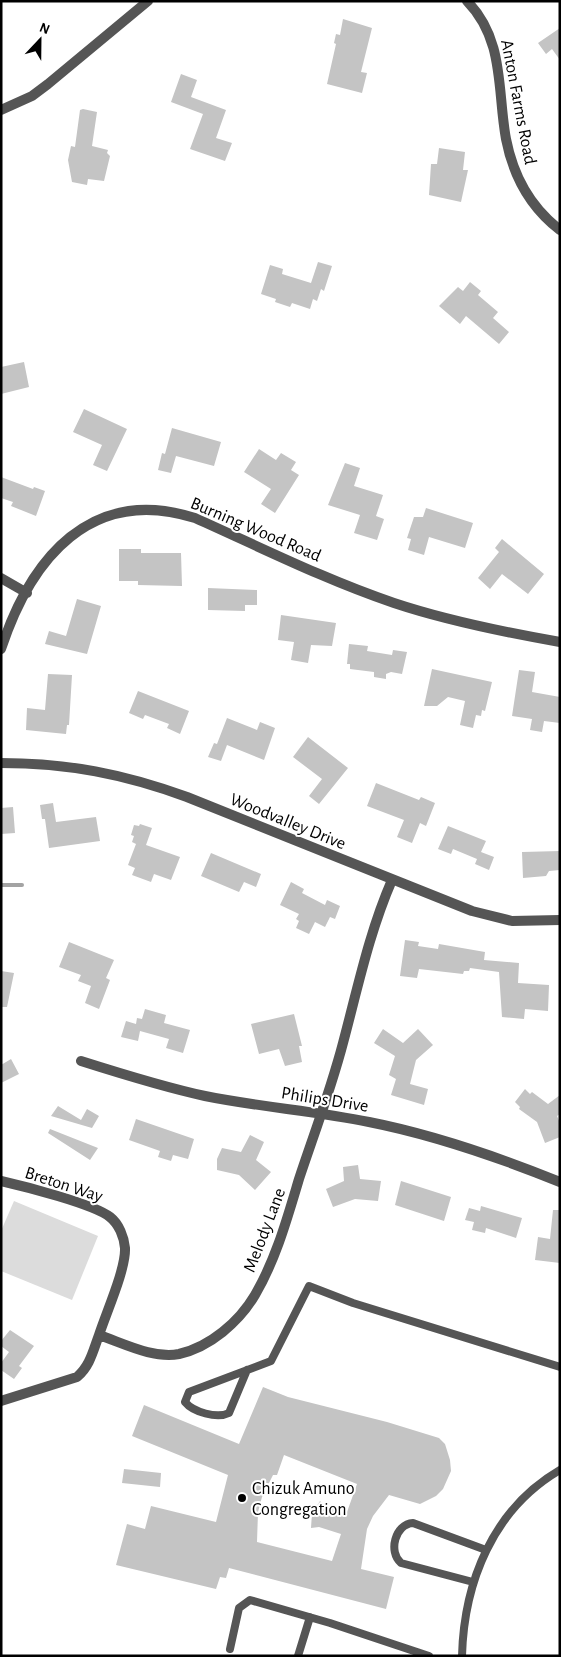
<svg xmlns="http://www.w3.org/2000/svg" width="561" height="1657" viewBox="0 0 561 1657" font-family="'Alegreya Sans',sans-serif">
	<rect width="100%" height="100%" fill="#fff"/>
	<path fill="#dcdcdc" d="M14,1201L98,1236L72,1300L1,1271V1231Z"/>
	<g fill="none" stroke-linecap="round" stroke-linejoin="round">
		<path stroke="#a3a3a3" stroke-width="4" d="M1,885H22"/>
	</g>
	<path fill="#c4c4c4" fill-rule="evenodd" d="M343,19L372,28L361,72L367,73L362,93L327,84L336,44L334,43L336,34L340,35Z
		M560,28V60L552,49L546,54L538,43Z
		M181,74L197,80L191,97L226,110L216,138L232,143L225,161L190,149L203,114L171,102Z
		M83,109L97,112L92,146L108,150L107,153L110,156L104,181L88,179L87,185L72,182L68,160L71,146L75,147L80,110Z
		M439,148L465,152L463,170H468L461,202L429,195L431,164H437Z
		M318,262L332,266L324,291L321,289L317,301L313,299L310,309L292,303L290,307L275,302L276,299L261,294L270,265L283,269L282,274L311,283Z
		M470,282L481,291L478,295L498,312L493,318L509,332L499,344L466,316L460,324L439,306L458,287L463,291Z
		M24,362L29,387L1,394V367Z
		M84,409L127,429L107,471L93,465L102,445L73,432Z
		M172,428L221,442L214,466L176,456L171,473L158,470L162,453L165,454Z
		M259,449L276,460L281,453L296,462L291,470L299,475L275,513L261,504L271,489L244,472Z
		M345,463L360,468L354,486L383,495L376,516L384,519L377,540L354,533L360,515L328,505Z
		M1,477L33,489L34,487L45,491L36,516L11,506L13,502L1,498Z
		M426,508L473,523L465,548L429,537L424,555L408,550L411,539L407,538L414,517H423Z
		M502,539L544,574L528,594L502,574L490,589L478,578L499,552L495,548Z
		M119,549H141V553H181L182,586L138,585V581H119Z
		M208,588L257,590V605H245V611L208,610Z
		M77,599L101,606L87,654L45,644L49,631L66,636Z
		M281,615L336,623L332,646L311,645L308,663L291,660L294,642L278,640Z
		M349,644L368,646L367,651L392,655L393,650L407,652L402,674L391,672L386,674V679L374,677V672L350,669V664H347Z
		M432,669L492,682L485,711L482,710L481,716L476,715L473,728L460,725L465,701L448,697L437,706H424Z
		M519,670L535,672L532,692L560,697V723L544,721L542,732L530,730L532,719L512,716Z
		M48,674L72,675L69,725H67L66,734L26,730L27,708L45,710Z
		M138,691L189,711L180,734L167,728L169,724L145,715L143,719L129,713Z
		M227,718L257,730L260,722L275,728L264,760L227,745L221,761L208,757L214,743L217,744Z
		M308,737L348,768L319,804L309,796L322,779L293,757Z
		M376,783L419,800L421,797L435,803L426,826L420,823L412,843L397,837L404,820L367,806Z
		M53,803L56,822L96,817L100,841L49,848L45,819H42L40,805Z
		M13,807L15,833L1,834V808Z
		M140,824L152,828L146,845L180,857L171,880L154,874L151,882L132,875L135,868L128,865L136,844L132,842L134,836L131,835L134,825L139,826Z
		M448,826L486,841L481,852L494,857L489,870L475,864L477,859L453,849L451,854L438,849Z
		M560,851V870L549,871L546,876L523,878L522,852Z
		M211,853L261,874L256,887L244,882L239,892L201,876Z
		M291,882L304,889L302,893L325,905L327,900L340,906L335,919L330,917L325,927L315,922L309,934L296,928L299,921L296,919L299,914L280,905Z
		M405,940L419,942L418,946L438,949L439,944L485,952L484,960L519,963L518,983L549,985L548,1011L525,1009L524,1019L502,1017L499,972L470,968L469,971H464L463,974L419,969L417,978L400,976Z
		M69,942L114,960L106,978L110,980L99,1009L85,1003L91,986L78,981L81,975L59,967Z
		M1,971L14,973L7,1007H1Z
		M145,1009L166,1015L164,1023L190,1030L183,1053L166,1048L169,1039L140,1031L138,1041L121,1037L126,1021L136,1024L137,1018L142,1019Z
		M294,1014L302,1046H299L302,1062L285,1066L279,1049L259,1054L251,1024Z
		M383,1029L403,1043L418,1029L433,1045L416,1060L410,1084L428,1089L424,1105L391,1095L396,1079L389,1075L395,1056L374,1043Z
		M11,1059L19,1074L1,1083V1065Z
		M525,1089L530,1094L532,1092L548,1104L560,1095V1114L557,1116L560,1123V1137L545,1143L537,1122L519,1109L520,1107L515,1102Z
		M58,1106L81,1120L87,1109L99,1116L92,1128L51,1116Z
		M136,1119L194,1139L188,1159L173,1155L171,1161L158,1157L160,1151L129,1140Z
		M50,1129L98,1148L90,1160L48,1133Z
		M250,1135L264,1142L256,1160L271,1172L255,1190L239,1175L217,1170V1159L222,1148L241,1152Z
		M358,1165L360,1179L381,1181L378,1201L355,1199L333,1207L326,1189L344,1181L343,1167Z
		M401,1181L451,1197L444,1221L395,1205Z
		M481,1206L522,1218L516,1238L486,1228L485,1233L472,1230L474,1222L465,1220L469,1208L480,1211Z
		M553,1210H560V1263L535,1260L538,1237L550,1239Z
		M10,1330L34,1346L19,1366L22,1368L14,1379L1,1370V1363L9,1352L1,1346V1341Z
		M263,1387L288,1397L387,1422L439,1438L445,1444L450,1460L451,1471L443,1489L436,1496L420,1504L389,1495L373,1516L367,1529L361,1569L394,1577L386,1609L229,1568L226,1578L220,1577L216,1589L116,1565L127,1524L145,1529L151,1506L216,1522L228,1475L132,1436L144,1405L239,1444ZM284,1455L357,1484L347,1512L324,1505L320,1501L312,1513L311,1528L319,1527L341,1534L332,1561L257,1542L258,1512L262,1497L273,1475H277Z
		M124,1469L161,1473L160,1487L122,1483Z"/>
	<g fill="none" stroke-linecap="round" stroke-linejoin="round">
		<path stroke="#555" stroke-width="8" d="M247,1370L229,1413C217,1419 193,1412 185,1402L189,1392L271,1361L309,1286L353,1303L560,1367
			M473,1582L401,1563C388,1552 395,1524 413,1523L486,1550
			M230,1649L239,1608L250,1600L330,1623L429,1656
			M298,1656L310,1617
			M462,1656C464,1582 493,1509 560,1470"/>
		<path stroke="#555" stroke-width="10" d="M467,1C505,40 497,90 506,139C513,175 530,207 560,230
			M1,110L32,96L48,84L148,1
			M1,578L27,593
			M1,649C31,558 91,485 195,518C260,547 326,580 394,603C448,621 503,632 560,642
			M1,763C68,763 124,774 187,797L472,911L512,921L560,920
			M81,1061C122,1074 163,1087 205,1096C259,1107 315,1111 369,1122C435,1135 498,1157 560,1182
			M1,1181C23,1186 94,1204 110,1217C119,1224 124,1237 125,1248C126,1269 106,1313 99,1335
			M1,1401L77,1377C90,1366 93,1351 99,1335C123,1343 153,1359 179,1354C210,1347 239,1322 255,1295C276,1259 287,1219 299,1179C314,1134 331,1089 343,1043C358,987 369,933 392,880"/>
	</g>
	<circle fill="#000" stroke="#fff" stroke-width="2" cx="242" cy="1498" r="5"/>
	<g text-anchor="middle" stroke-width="4" stroke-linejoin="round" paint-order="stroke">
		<g font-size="18" fill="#000" stroke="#fff">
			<text transform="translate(519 102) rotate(79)" y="6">Anton Farms Road</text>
			<text transform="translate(256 529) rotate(23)" y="6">Burning Wood Road</text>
			<text transform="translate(288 821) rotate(22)" y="6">Woodvalley Drive</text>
			<text transform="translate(325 1099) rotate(9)" y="6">Philips Drive</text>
			<text transform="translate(64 1184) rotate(18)" y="6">Breton Way</text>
			<text transform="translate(264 1230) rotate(-69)" y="6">Melody Lane</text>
		</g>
		<g font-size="18" fill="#000" stroke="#fff" text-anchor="start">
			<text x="252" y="1494">Chizuk Amuno<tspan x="252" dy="21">Congregation</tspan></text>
		</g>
	</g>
	<rect width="561" height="1657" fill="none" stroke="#000000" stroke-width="5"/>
	<g transform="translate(40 40) rotate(22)" stroke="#ffffff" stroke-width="4" paint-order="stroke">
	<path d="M0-4L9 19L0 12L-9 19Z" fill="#000000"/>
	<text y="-8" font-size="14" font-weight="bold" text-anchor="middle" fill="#000000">N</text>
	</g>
</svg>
